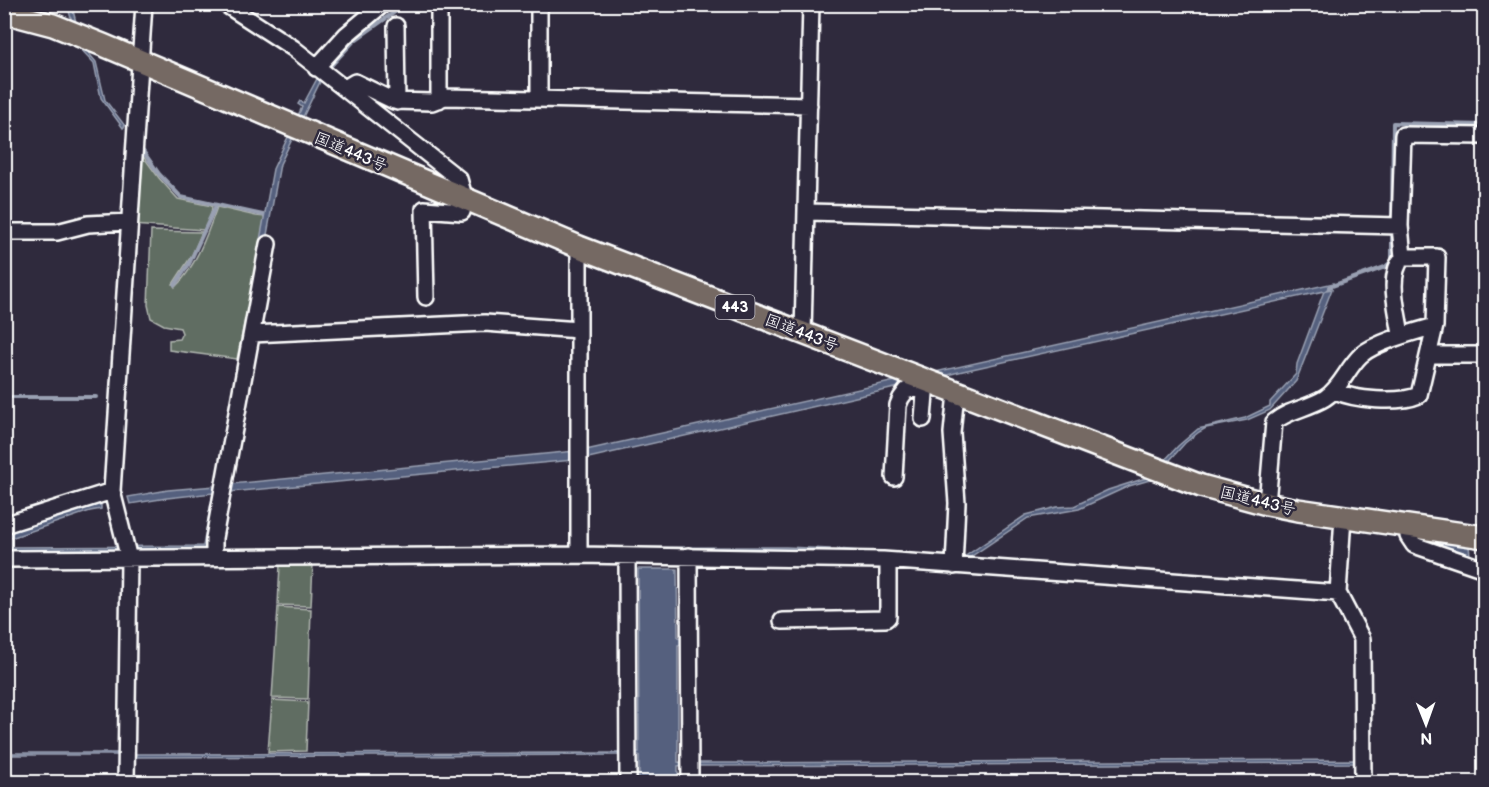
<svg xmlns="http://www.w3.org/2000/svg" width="1489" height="787" viewBox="0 0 1489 787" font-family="'Balsamiq Sans','Klee One',sans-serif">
	<rect width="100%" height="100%" fill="#2f2a3d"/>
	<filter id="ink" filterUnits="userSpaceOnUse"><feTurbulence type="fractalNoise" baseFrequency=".0167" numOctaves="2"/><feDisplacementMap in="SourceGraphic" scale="12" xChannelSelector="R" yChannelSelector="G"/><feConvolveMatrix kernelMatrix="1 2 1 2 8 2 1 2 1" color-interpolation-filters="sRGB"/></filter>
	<g filter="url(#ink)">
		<path fill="#616d62" stroke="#b0b6b0" stroke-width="1.5" d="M140,152L159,178L178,199L212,206L211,215L204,230L132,225Z
			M217,207L256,216L266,217L237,359L169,350V340L179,339L182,333L180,328L164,325L151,318L148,305L151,231L202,232L192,255L173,284L175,287C195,269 208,232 217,207Z
			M280,564H313L311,606L278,605Z
			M278,607L311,609L308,699L272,698Z
			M272,700L308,702L306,751L268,752Z"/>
		<path fill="#55617e" stroke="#99a0b2" stroke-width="1.5" d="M65,5H70L72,7L82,45L96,62L105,100L125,126L123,128L101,98L94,63L79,47L69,11Z
			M330,71L321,80L280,164L221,485L586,450L1334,283L1326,290L1332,289L1296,381L1270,410L1247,420L1206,428L1199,432L1185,443L1153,479L1129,486L1079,509L1028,518L963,562L838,553V549L961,559L1026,515L1057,507L1074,506L1108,490L1149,477L1178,446L1198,429L1245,418L1270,406V402L1296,374L1297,364L1324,291L963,371L895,388L584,459L219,493L209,549L786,547L830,549V552L776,550L231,553L5,557L4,548L9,547L203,546L213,493L167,498L130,504L128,497L168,490L215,486L273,169L302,107L298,104L300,101L304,103L319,75Z
			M101,503V509L90,511L5,540L4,532Z
			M1418,537L1465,545L1469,546L1470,555L1484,561L1418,539Z
			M638,569H677L678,638H681V645H678V762L684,763V765L678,766V782H639V755L634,754V752H639Z
			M4,753H121V755H5Z
			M624,753V755L134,757V754Z
			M1355,760V763L698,766V763Z"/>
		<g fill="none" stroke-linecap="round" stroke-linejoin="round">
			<path stroke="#99a0b2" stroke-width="4" d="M328,69L355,40L406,4
				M140,147L159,174L181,197L263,215
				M1392,222L1393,123L1484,125
				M175,285L189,264L216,205
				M1329,287L1385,267L1392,261V229
				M4,397H96"/>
			<defs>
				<path id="minor" d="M225,4L293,48L459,179L465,200L462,212L424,209L426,297
					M396,26L397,102
					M316,68L346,35L383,4
					M345,88L355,82L394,101L432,102L445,97L809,105
					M539,99V10
					M439,100V4
					M807,212L1400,226
					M4,232H57L88,224L129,222
					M803,333L811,4
					M252,334L485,323L579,330
					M1401,335C1398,312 1386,276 1403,257
					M1429,355H1484
					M1335,391C1355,400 1398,404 1419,395L1435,326L1437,257H1403L1400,226L1403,135L1484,136
					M923,419L926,381
					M894,477L898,405L901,398L907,390L925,388
					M1267,504L1274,422C1288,410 1309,408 1325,398C1341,388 1347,368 1361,355C1376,342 1414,332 1435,326
					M1343,517L1338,593L1362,639L1363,782
					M4,525L112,491
					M1409,526L1408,536L1414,545L1484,569
					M579,555V247
					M627,556L628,782
					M689,556L690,782
					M214,558V538L268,244
					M4,560L9,559L579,555L883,560L1338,593
					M954,566L957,503L952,433L956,393
					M782,621L886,619L888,617V561
					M126,782L129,559L112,491L144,4"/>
				<path id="highway" d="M4,12L53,25L103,45L579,247L1201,486L1267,504L1298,510L1484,537"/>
			</defs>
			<use href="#minor" stroke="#fff" stroke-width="20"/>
			<use href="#highway" stroke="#fff" stroke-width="26"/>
			<use href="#minor" stroke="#2f2a3d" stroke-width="15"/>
			<use href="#highway" stroke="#756964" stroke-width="21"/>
		</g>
	</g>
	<g text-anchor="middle" stroke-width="5" stroke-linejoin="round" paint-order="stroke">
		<rect fill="#2f2a3d" stroke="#c1bfc5" stroke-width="1.5" x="715.5" y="295" width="39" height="24" rx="4.5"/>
		<g font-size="15" font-weight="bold" fill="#fff">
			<text x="735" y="312">443</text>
		</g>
		<g font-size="16" fill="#fff" stroke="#2f2a3d">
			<text transform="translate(351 151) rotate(23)" y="6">国道443号</text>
			<text transform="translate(802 332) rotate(21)" y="6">国道443号</text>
			<text transform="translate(1258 500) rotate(14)" y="6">国道443号</text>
		</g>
	</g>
	<rect width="1489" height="787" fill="none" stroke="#2f2a3d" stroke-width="24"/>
	<rect x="12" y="12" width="1465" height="763" fill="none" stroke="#fff" stroke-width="2" filter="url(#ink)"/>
	<g transform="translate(1426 724) rotate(179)" stroke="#2f2a3d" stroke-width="4.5" paint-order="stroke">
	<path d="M0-4.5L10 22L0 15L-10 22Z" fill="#ffffff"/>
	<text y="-9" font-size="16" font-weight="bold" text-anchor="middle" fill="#ffffff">N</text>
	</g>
</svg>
